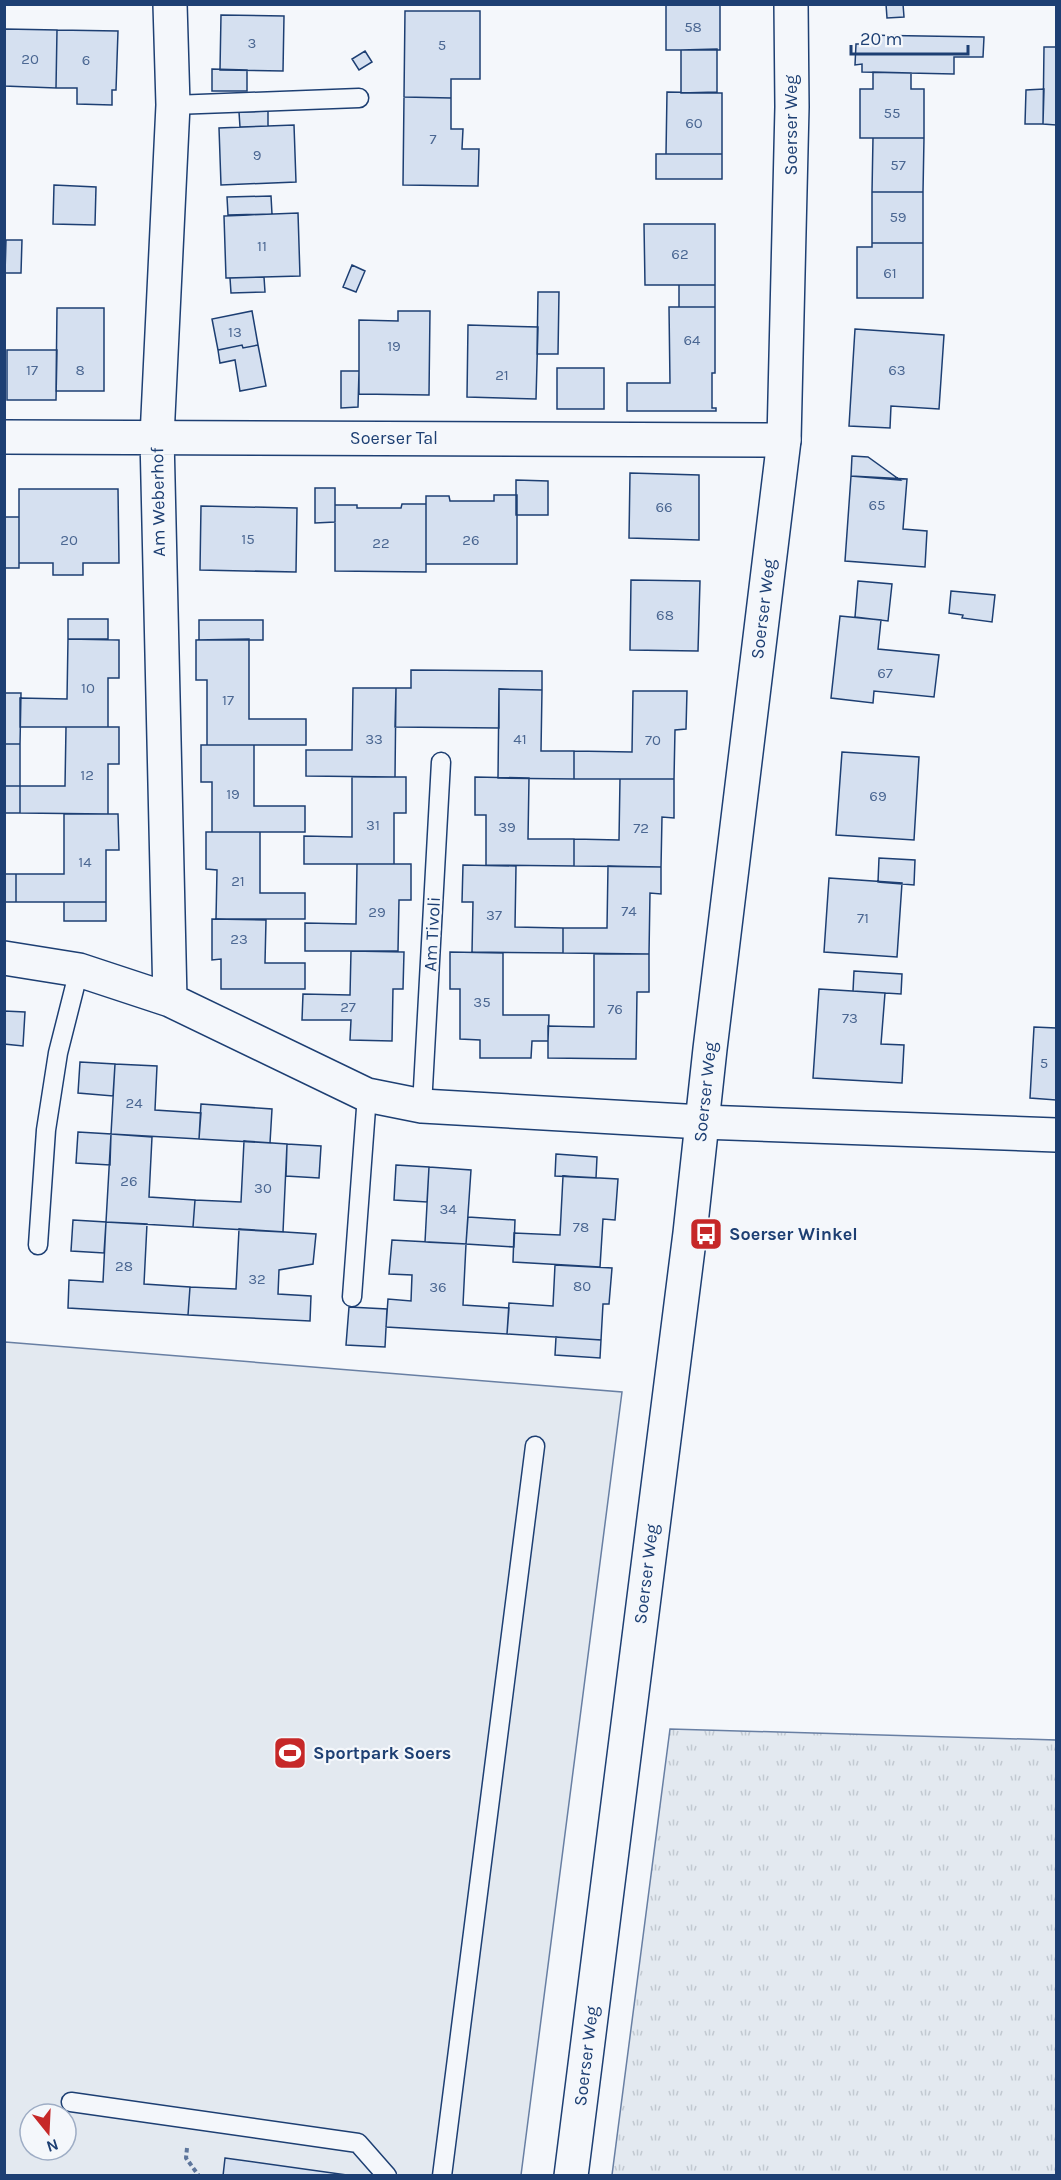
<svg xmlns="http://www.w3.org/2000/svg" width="1061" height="2180" viewBox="0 0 1061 2180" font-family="Karla,sans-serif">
	<defs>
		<pattern id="grass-tufts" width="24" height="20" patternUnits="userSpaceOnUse" patternTransform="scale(1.5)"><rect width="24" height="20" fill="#e3e9f0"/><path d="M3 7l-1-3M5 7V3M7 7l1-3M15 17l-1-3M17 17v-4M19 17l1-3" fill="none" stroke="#c2c9d1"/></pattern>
	</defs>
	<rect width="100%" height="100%" fill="#f4f7fb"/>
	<path fill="url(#grass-tufts)" stroke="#687fa3" stroke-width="1.5" d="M670,1729L1056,1740V2175H612Z"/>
	<path fill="#e3e9f0" stroke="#687fa3" stroke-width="1.5" fill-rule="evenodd" d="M5,1342L622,1392L521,2175H5ZM30,2114H66V2150H30Z"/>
	<path fill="#d5e0f0" stroke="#1d3f73" stroke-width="1.5" d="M666,4H720V50H666Z
		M886,4H903L904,17L887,18Z
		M405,11H480V79H451V98L404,97Z
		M221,15L284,16L283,71L220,70Z
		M5,29L57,30L56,88L4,86Z
		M57,30L118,31L116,90H112V105L77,104V88H56Z
		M862,35L984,37L983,57H954V74L862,72V64L855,65L856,44H862Z
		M1044,47H1056V125L1043,124Z
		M717,49V92L681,93V50Z
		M365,51L372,62L359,70L352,59Z
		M212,69L247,70V91H212Z
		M873,72L911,73V89H924V138H860V89H873Z
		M1044,89L1043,124H1025L1026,90Z
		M667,92L722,93V154H666Z
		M404,97L451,98V129H463L462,149H479L478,186L403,185Z
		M268,111V126L240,127L239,112Z
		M294,125L296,182L221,185L219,128Z
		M873,138H924L923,192H872Z
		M656,154H722V179H656Z
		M54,185L96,187L95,225L53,224Z
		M872,192H923V243H872Z
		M271,196L272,214L228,215L227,197Z
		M298,213L300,276L226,278L224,216Z
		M644,224H715V285H645Z
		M6,240H22L21,273H5Z
		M872,243H923V298H857V247H872Z
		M352,265L365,271L356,292L343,287Z
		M264,277L265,292L231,293L230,278Z
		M679,285H715V307H679Z
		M538,292H559L558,354H537Z
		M669,307H715V373H712V408H716V411H627V383H670Z
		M57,308H104V391H56Z
		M252,311L258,345L243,348L242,345L218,350L212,319Z
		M398,311H430L429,395L359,394V320L398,321Z
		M468,325L538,327L536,399L467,397Z
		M855,329L944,335L939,409L891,406L890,428L849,426Z
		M242,345L243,348L258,345L266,386L240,391L235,360L220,363L218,350Z
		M7,350H57L56,400H7Z
		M557,368H604V409H557Z
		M341,371H359L358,407L341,408Z
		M852,456L868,457L900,480L851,476Z
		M630,473L699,475V540L629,538Z
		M851,476L907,479L903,529L927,531L925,567L845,561Z
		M516,480L548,481V515H516Z
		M315,488H335V522L315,523Z
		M19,489H118L119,563H83V575H53V563H19Z
		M494,495H517V564H426V496H449L450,501H494Z
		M402,504H426V572L335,571V505H357V508H401Z
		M201,506L297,508L296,572L200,570Z
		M4,517H19V568H4Z
		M631,580L700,581L698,651L630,650Z
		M858,581L892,584L888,621L855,617Z
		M951,591L995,595L992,622L962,618L963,615L949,613Z
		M840,616L881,620L878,649L939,655L934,697L874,691L873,703L831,698Z
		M68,619H108V639H68Z
		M199,620H263V640H199Z
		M68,639L119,640V678H108V727H20V698L67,699Z
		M249,639V719H306V745H207V680H196V640Z
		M411,670L542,671V690L499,689V728L395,727L396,688H411Z
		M353,688H396L395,777L306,776V750H352Z
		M499,689L542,690L541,751H574V779L498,778Z
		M633,691H687L686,729L675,730L674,779H574V751L632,752Z
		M4,693H21L20,744H4Z
		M66,727H119V764H108V814L20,813V786H65Z
		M4,744H20V786H4Z
		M201,745H254V806H305V832H212V782H201Z
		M842,752L919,757L914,840L836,835Z
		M352,777H406V813H394V864H304V836L352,837Z
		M475,777L529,778L528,839H574V866L486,865V815H475Z
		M620,779H674V818L662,817L661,867L574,866V839L619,840Z
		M4,786H20V813H4Z
		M64,814H118L119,850H106V902H16V874H64Z
		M206,832H260V893H305V919H216L217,870L206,869Z
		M879,858L915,860L914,885L878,882Z
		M357,864H411V900H399L398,951H305V923L356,924Z
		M463,865L516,866L515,927L563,928V953L472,952L473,902H462Z
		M608,866L661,867V894L650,893L649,954L563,953V928H607Z
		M4,874H16V902H4Z
		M829,878L902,883L897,957L824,952Z
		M64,902H106V921H64Z
		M212,919L266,920L265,963H305V989H221V959L212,960Z
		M351,951L404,952L403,989H393L392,1041L350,1040L351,1020H302L303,994L350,995Z
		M450,952L503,953V1015H549L548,1041H532L531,1058H480V1040L460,1039V989H450Z
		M594,954H649V992H637L636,1059L548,1058V1026L594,1027Z
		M854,971L902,974L901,994L853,991Z
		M819,989L885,993L881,1044L904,1045L902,1083L813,1078Z
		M4,1011L25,1012L23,1046L4,1044Z
		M1034,1027L1056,1028V1100L1030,1098Z
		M80,1062L115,1064L113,1096L78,1093Z
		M115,1064L157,1066L155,1110L201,1113L199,1139L111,1134Z
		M201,1104L272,1109L270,1143L199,1139Z
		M78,1132L111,1134L110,1165L76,1163Z
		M111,1134L152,1137L149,1197L195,1200L193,1227L106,1222Z
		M244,1141L287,1144L283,1232L193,1227L195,1200L241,1202Z
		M287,1144L321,1146L319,1178L286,1176Z
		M556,1154L597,1157L596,1178L555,1176Z
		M396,1165L429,1167L427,1202L394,1200Z
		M429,1167L471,1170L466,1244L425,1242Z
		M563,1176L618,1179L615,1220L603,1219L600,1267L513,1262L514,1233L560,1235Z
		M468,1217L515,1220L514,1247L466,1244Z
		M73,1220L106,1222L104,1253L71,1251Z
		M106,1222L147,1224L144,1284L190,1287L188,1315L68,1308L69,1280L103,1282Z
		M239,1229L316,1234L313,1264L279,1270L278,1294L311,1296L310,1321L188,1315L190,1287L236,1289Z
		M392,1240L466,1244L463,1305L509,1308L507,1334L386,1327L388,1299L411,1301L412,1275L389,1274Z
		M555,1265L612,1268L609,1304H603L601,1340L507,1334L509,1303L553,1306Z
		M349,1307L387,1309L385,1347L346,1345Z
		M556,1337L601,1340L600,1358L555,1355Z
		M225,2158L354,2176H223Z"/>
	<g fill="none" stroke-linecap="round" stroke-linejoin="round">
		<defs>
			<path id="service" d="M173,105L359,98
				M422,1106L441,762
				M38,1245L46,1130L58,1053L79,970
				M352,1297L367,1095
				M71,2102L358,2143L387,2176
				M442,2176L535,1446"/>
			<path id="minor" d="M170,4L173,105L157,437L170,1000
				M4,437L784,440
				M4,958L79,970L170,1000L367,1095L422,1106L702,1122L1056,1135"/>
			<path id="tertiary" d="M571,2176L690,1233L710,1049L784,440L792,107L791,4"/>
		</defs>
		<use href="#service" stroke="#1d3f73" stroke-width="21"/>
		<use href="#minor" stroke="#1d3f73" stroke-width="36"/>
		<use href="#tertiary" stroke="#1d3f73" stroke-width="36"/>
		<path stroke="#5e769c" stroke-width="4" stroke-dasharray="4.5 3" stroke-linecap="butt" d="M187,2148L186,2158L199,2176"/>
		<use href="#service" stroke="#f4f7fb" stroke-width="18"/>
		<use href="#minor" stroke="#f4f7fb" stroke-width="33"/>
		<use href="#tertiary" stroke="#f4f7fb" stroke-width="33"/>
	</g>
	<defs>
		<symbol id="bus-square" viewBox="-11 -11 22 22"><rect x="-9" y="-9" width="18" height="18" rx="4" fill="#c62828" stroke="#f4f7fb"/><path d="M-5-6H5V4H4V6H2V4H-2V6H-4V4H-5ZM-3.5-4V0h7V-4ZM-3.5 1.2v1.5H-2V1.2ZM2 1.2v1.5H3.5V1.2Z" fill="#fff"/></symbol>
		<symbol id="stadium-square" viewBox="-11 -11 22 22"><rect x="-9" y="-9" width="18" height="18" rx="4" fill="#c62828" stroke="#f4f7fb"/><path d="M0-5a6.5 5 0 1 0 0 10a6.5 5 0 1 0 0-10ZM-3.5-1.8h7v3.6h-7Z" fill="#fff"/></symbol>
	</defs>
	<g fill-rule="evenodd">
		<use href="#bus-square" x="687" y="1215" width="38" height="38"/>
		<use href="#stadium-square" x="271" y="1734" width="38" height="38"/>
	</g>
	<g text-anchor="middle" stroke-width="4.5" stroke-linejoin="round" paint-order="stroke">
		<g font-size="15" fill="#4b6792">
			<text x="693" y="32">58</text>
			<text x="252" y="48">3</text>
			<text x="442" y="50">5</text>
			<text x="30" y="64">20</text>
			<text x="86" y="65">6</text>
			<text x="892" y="118">55</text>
			<text x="694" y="128">60</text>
			<text x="433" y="144">7</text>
			<text x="257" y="160">9</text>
			<text x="898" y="170">57</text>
			<text x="898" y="222">59</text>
			<text x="262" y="251">11</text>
			<text x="680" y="259">62</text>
			<text x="890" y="278">61</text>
			<text x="235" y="337">13</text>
			<text x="692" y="345">64</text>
			<text x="394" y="351">19</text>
			<text x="32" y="375">17</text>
			<text x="80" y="375">8</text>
			<text x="897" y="375">63</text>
			<text x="502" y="380">21</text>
			<text x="877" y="510">65</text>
			<text x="664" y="512">66</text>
			<text x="248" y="544">15</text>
			<text x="69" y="545">20</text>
			<text x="471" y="545">26</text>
			<text x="381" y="548">22</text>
			<text x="665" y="620">68</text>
			<text x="885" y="678">67</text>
			<text x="88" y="693">10</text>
			<text x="228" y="705">17</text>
			<text x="374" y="744">33</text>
			<text x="520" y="744">41</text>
			<text x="653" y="745">70</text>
			<text x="87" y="780">12</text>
			<text x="233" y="799">19</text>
			<text x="878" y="801">69</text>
			<text x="373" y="830">31</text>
			<text x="507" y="832">39</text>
			<text x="641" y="833">72</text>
			<text x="85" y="867">14</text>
			<text x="238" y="886">21</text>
			<text x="629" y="916">74</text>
			<text x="377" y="917">29</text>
			<text x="494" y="920">37</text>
			<text x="863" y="923">71</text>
			<text x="239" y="944">23</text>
			<text x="482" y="1007">35</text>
			<text x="348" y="1012">27</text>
			<text x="615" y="1014">76</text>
			<text x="850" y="1023">73</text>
			<text x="1044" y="1068">5</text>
			<text x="134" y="1108">24</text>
			<text x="129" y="1186">26</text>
			<text x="263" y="1193">30</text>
			<text x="448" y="1214">34</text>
			<text x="581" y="1232">78</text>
			<text x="124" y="1271">28</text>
			<text x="257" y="1284">32</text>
			<text x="582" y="1291">80</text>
			<text x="438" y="1292">36</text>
		</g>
		<g font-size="18" fill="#1d3f73" stroke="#f4f7fb">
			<text transform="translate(791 125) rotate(-90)" y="6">Soerser Weg</text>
			<text x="394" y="444">Soerser Tal</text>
			<text transform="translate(158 502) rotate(-91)" y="6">Am Weberhof</text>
			<text transform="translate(763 609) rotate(-83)" y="6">Soerser Weg</text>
			<text transform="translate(432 934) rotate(-87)" y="6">Am Tivoli</text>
			<text transform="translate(705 1092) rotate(-84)" y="6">Soerser Weg</text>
			<text transform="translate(646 1574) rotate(-83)" y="6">Soerser Weg</text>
			<text transform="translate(586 2056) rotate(-83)" y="6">Soerser Weg</text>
		</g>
		<g font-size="18" font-weight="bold" fill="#1d3f73" stroke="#f4f7fb" text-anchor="start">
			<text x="729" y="1240">Soerser Winkel</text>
			<text x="313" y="1759">Sportpark Soers</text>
		</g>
	</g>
	<rect width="1061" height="2180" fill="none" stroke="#1d3f73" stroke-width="12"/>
	<g transform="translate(48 2132) rotate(162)"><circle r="28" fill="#f4f7fb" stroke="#9eadc5" stroke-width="1.5"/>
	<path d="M0-4.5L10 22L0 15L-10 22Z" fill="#c62828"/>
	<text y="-9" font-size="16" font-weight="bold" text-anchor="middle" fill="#1d3f73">N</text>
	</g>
	<path d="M851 45v9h117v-9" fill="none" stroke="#1d3f73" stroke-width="3"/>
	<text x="860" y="45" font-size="18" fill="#1d3f73" stroke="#f4f7fb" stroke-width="4.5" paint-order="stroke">20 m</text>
</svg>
